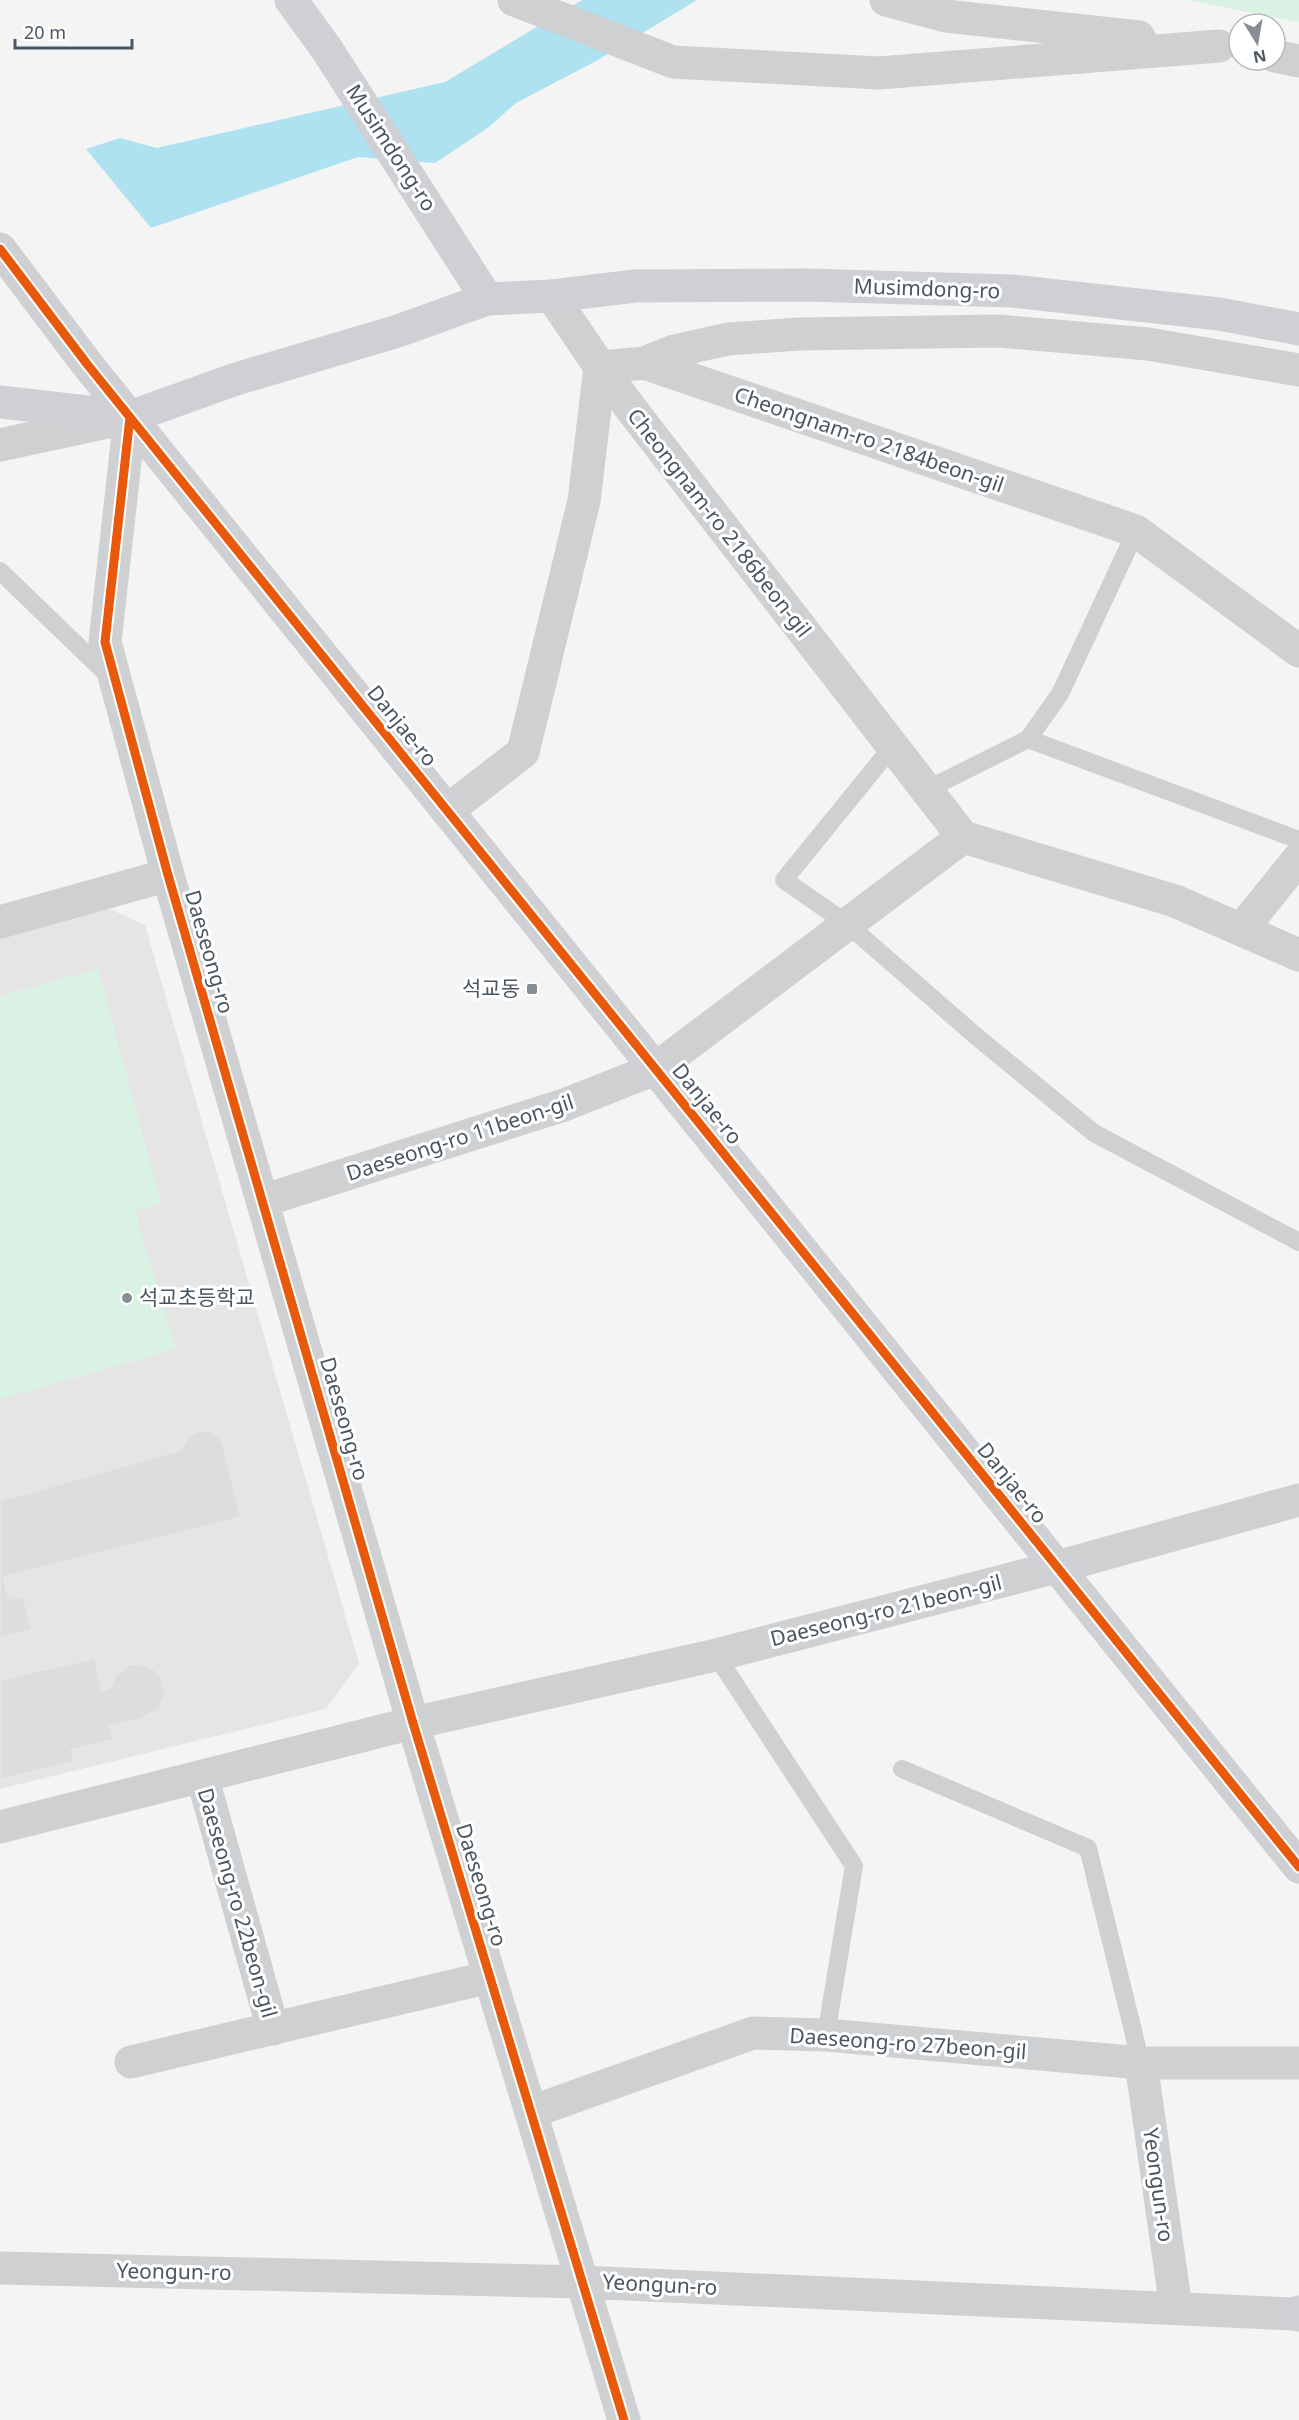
<svg xmlns="http://www.w3.org/2000/svg" width="1299" height="2420" viewBox="0 0 1299 2420" font-family="'Noto Sans','Noto Sans KR',sans-serif">
	<rect width="100%" height="100%" fill="#f4f4f4"/>
	<path fill="#e6e5e6" d="M99,904L145,925L359,1663L326,1709L0,1789V933Z"/>
	<path fill="#d9f2e3" d="M1188,0H1299V22Z
		M98,969L161,1203L135,1211L176,1349L0,1399V996Z"/>
	<path fill="#aee2f0" d="M582,0H697L598,60L516,103L489,127L435,163L358,157L151,228L86,149L120,138L157,148L445,82Z"/>
	<path fill="#ddddde" stroke="#e5e6e7" stroke-width="1.5" d="M199,1431H213L222,1442L241,1517L3,1577L9,1599L23,1596L32,1630L0,1638V1501L181,1450L189,1435Z
		M95,1658L102,1691L111,1688L115,1676L129,1665L138,1664L155,1670L161,1676L165,1694L158,1710L141,1719L110,1726L113,1740L71,1750L74,1762L2,1779L0,1769V1680Z"/>
	<g fill="none" stroke-linecap="round" stroke-linejoin="round">
		<path stroke="#ced0d2" stroke-width="18" d="M0,571L109,676
			M1028,739L1060,694L1136,531
			M892,747L784,880L846,923L977,1037L1094,1133L1299,1242
			M926,790L1028,739L1299,840
			M716,1655L854,1866L826,2035
			M902,1769L1088,1848L1141,2063"/>
		<path stroke="#ced0d2" stroke-width="33" d="M514,0L673,62L879,73L1219,46
			M886,0L946,16L1139,37
			M1275,56L1299,61
			M552,296L600,367L635,414L963,837L1175,901L1299,955
			M644,363L674,351L728,339L799,334L998,331L1148,344L1299,370
			M0,445L130,417L105,642L168,875L413,1723L624,2420
			M447,811L523,752L584,501L600,367L644,363L1136,531L1299,651
			M0,922L168,875
			M1241,930L1299,858
			M262,1201L564,1105L655,1069L963,837
			M202,1776L273,2029
			M0,1827L413,1723L716,1655L1057,1567L1299,1500
			M131,2062L490,1977
			M1141,2063L1176,2308
			M531,2112L753,2033L826,2035L1141,2063H1299
			M0,2268L582,2282L1293,2314L1299,2312"/>
		<path stroke="#ced0d4" stroke-width="33" d="M291,0L326,48L487,299
			M0,249L87,364L1299,1867
			M0,402L130,417L236,379L398,331L487,299L552,296L635,286L807,285L1012,291L1219,314L1299,329
			M1293,2314L1299,2315"/>
		<defs>
			<path id="cycleway" d="M0,249L87,364L1299,1867
				M130,417L105,642L168,875L413,1723L624,2420"/>
		</defs>
		<use href="#cycleway" stroke="#fff" stroke-width="13"/>
		<use href="#cycleway" stroke="#e8590c" stroke-width="9"/>
	</g>
	<g fill="#868d94" stroke="#fff" stroke-width="2">
		<rect x="526" y="983" width="12" height="12" rx="3"/>
		<circle cx="127" cy="1298" r="6"/>
	</g>
	<g text-anchor="middle" stroke-width="6" stroke-linejoin="round" paint-order="stroke">
		<g font-size="21" fill="#4a5661" stroke="#fff">
			<text transform="translate(391 148) rotate(57)" y="7">Musimdong-ro</text>
			<text transform="translate(927 289) rotate(2)" y="7">Musimdong-ro</text>
			<text transform="translate(869 440) rotate(19)" y="7">Cheongnam-ro 2184beon-gil</text>
			<text transform="translate(719 523) rotate(52)" y="7">Cheongnam-ro 2186beon-gil</text>
			<text transform="translate(402 726) rotate(51)" y="7">Danjae-ro</text>
			<text transform="translate(209 952) rotate(74)" y="7">Daeseong-ro</text>
			<text transform="translate(707 1104) rotate(51)" y="7">Danjae-ro</text>
			<text transform="translate(460 1138) rotate(-18)" y="7">Daeseong-ro 11beon-gil</text>
			<text transform="translate(344 1419) rotate(74)" y="7">Daeseong-ro</text>
			<text transform="translate(1012 1483) rotate(51)" y="7">Danjae-ro</text>
			<text transform="translate(886 1611) rotate(-14)" y="7">Daeseong-ro 21beon-gil</text>
			<text transform="translate(481 1885) rotate(73)" y="7">Daeseong-ro</text>
			<text transform="translate(237 1903) rotate(74)" y="7">Daeseong-ro 22beon-gil</text>
			<text transform="translate(908 2044) rotate(4)" y="7">Daeseong-ro 27beon-gil</text>
			<text transform="translate(1158 2185) rotate(82)" y="7">Yeongun-ro</text>
			<text transform="translate(174 2272) rotate(1)" y="7">Yeongun-ro</text>
			<text transform="translate(660 2285) rotate(3)" y="7">Yeongun-ro</text>
		</g>
		<g font-size="21" fill="#4a5661" stroke="#fff" text-anchor="end">
			<text x="520" y="996">석교동</text>
			<text x="139" y="1305" text-anchor="start">석교초등학교</text>
		</g>
	</g>
	<g transform="translate(1257 42) rotate(169)"><circle r="28" fill="#ffffff" stroke="#b7bbc0" stroke-width="1.5"/>
	<path d="M0-4.5L10 22L0 15L-10 22Z" fill="#868d94"/>
	<text y="-9" font-size="16" font-weight="bold" text-anchor="middle" fill="#4a5661">N</text>
	</g>
	<path d="M15 39v9h117v-9" fill="none" stroke="#4a5661" stroke-width="3"/>
	<text x="24" y="39" font-size="18" fill="#4a5661" stroke="#ffffff" stroke-width="4.5" paint-order="stroke">20 m</text>
</svg>
